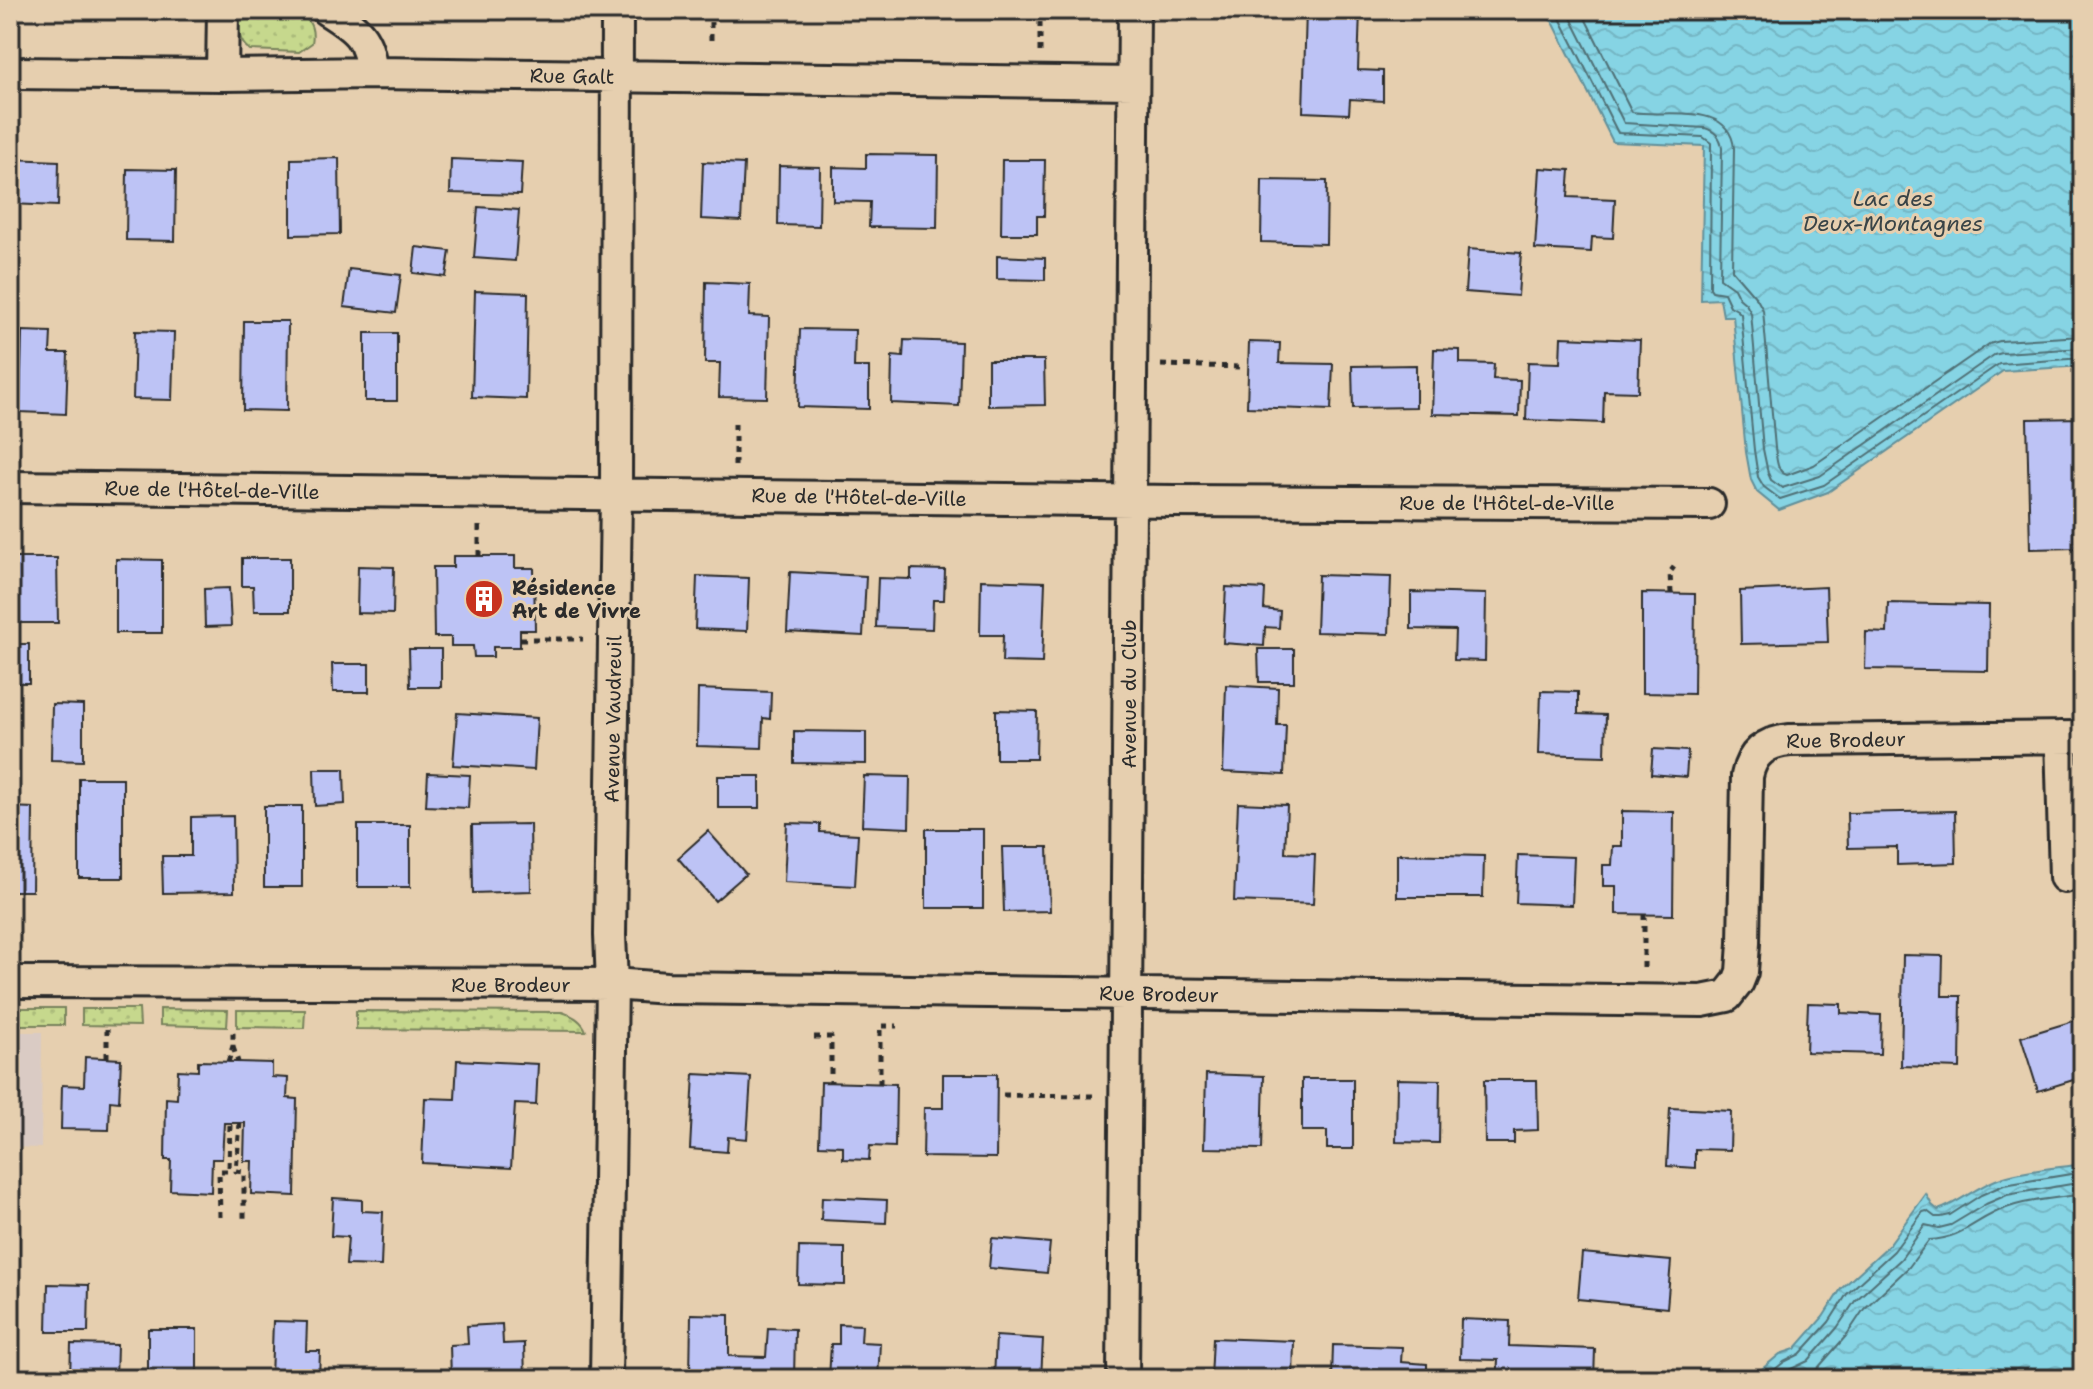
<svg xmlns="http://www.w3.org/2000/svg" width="2093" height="1389" viewBox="0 0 2093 1389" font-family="'Shantell Sans',sans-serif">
	<defs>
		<pattern id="green-dots" width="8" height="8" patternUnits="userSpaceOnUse" patternTransform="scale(2)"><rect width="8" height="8" fill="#c6d88d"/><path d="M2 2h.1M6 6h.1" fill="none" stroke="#aaba7a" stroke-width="1.8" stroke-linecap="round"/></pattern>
		<pattern id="water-waves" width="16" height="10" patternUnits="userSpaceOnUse" patternTransform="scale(2)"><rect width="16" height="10" fill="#86d4e4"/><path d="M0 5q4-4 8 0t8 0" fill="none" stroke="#74b6c4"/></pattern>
	</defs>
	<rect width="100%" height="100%" fill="#e6cfaf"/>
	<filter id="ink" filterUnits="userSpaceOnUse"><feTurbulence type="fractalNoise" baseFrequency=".0125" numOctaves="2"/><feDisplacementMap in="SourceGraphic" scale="16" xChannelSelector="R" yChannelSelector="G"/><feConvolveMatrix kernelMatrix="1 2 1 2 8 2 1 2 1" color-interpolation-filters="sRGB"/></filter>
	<g filter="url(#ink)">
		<path fill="#dacbc4" d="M10,1032H42L41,1148L10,1147Z"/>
		<path fill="url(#green-dots)" stroke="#78825c" stroke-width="2" d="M239,10C264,10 320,1 312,43L299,52L250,50C236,41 239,24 239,10Z
			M10,1008H64V1025H10Z
			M82,1009H139L140,1026L82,1025Z
			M160,1009L228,1010L227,1027L160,1025Z
			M237,1010H305L304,1028L237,1027Z
			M356,1011L562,1012C572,1015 582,1020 586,1031L356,1029Z"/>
		<path fill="url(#water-waves)" stroke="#62909a" stroke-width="2" d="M1535,10H2083V366L2003,371L1828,492L1779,510L1757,492L1751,480L1746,452L1733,316H1723L1720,299L1701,300L1704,146L1613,142L1553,22Z
			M2083,1164V1379H1750L1780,1354L1795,1349L1823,1317L1841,1289L1888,1246L1926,1194L1932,1205L1938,1210C1960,1203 1978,1185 2001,1178C2025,1170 2057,1168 2083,1164Z"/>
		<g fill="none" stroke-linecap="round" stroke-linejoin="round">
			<path stroke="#4f6f75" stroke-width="2" d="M1550,10L1560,18L1618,133L1703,137L1711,143L1710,288L1712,291L1724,293L1730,306L1737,310L1741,314L1754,450L1758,477L1764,487L1780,499L1824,485L1999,364L2083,358
				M1567,10L1624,123L1705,128C1715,131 1721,137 1722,148L1720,278L1734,288L1739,298L1746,304L1751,313L1763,449L1768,473L1771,480L1782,488L1820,476L1994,355L2002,353L2083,348
				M1581,10L1632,112C1665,118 1729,100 1734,148L1732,270L1757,299L1763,310L1775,448C1777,458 1776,472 1787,475L1814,465L1989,344L2000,341L2083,336
				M1763,1379L1784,1362L1800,1354L1829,1322L1847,1294L1894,1251L1923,1212L1927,1211L1935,1217H1941L1950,1215L1981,1195L2004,1185L2083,1172
				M1779,1379L1789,1370L1808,1361L1837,1328L1855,1301L1901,1259L1925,1225L1939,1228L1951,1225L1986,1204L2007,1195L2083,1182
				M1800,1379L1817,1369L1846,1336L1864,1309L1909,1267L1929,1240C1966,1238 1976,1217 2009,1207C2032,1199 2059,1198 2083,1194"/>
		</g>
		<path fill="#bdc3f5" stroke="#2b2b2b" stroke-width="2" d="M1306,10H1360L1358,70L1383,71V101L1350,99L1349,114L1303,112Z
			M866,154L938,155L937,228L869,227L870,202L833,201V167L866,168Z
			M339,158L340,234L291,235V159Z
			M10,159L59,161L58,206L10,204Z
			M451,159L522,162L520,195L450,193Z
			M1002,160H1045L1044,216H1037V234H1001Z
			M703,162L744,164L741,221L701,219Z
			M779,166L820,167L819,226L778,225Z
			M1540,168L1570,170L1568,197L1615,199L1613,238L1592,237L1591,252L1535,249Z
			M127,169L176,170L175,241L126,240Z
			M1262,180L1327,181L1326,244L1261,242Z
			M478,207L519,210L515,261L474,258Z
			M416,247L450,251L446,277L413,273Z
			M1468,249L1521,253L1518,296L1465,292Z
			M997,256L1045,258V280L997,279Z
			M349,269L401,275L396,313L344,307Z
			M706,282L750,284L749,316L769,317L767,398L719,397L720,363H705Z
			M475,291L528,293L526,399L472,397Z
			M244,321H288L287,411L243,410Z
			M800,329L855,330L854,367H869V409L798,407Z
			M22,331L51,332L50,353H68L66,414L20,412Z
			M135,331L174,332L172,400L133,399Z
			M365,333H397V401H365Z
			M1561,337L1640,340L1638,392L1604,391L1603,423L1526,420L1528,362L1560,363Z
			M904,340L961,342L959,406L891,403L892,356L903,357Z
			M1249,342L1280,343L1279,363L1333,364L1331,410L1247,407Z
			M1434,349L1460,350V363L1494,364L1493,379L1520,380L1519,416L1432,414Z
			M988,360H1044L1045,405L988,406Z
			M1416,365V407L1353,408L1352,366Z
			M2083,418V509H2074L2075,548L2030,549L2027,419Z
			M453,556H515V568H534L535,630H520V647H493V657H474L473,646H451V637H434L433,567H453Z
			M10,558H57L58,623H10Z
			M242,558H290V611H254L253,586H242Z
			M116,559L162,560V633H116Z
			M358,566L394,567L393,614L357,613Z
			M911,569L945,570L944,600H933L932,629L876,627L878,578L911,579Z
			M790,572L866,576L863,636L787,632Z
			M1318,575L1391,577L1389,634L1316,632Z
			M697,576L749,578L747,631L695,629Z
			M981,580L1045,582L1042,663L1002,662L1003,635H980Z
			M1226,587L1265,589L1264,609L1280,611L1279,628L1265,627L1264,646L1223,643Z
			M1826,587L1828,642L1741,644L1740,591Z
			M229,588L231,626L205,627L204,589Z
			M1411,592L1486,594L1485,661L1454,660L1455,630L1411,629Z
			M1642,593L1695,594L1694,694L1642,693Z
			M1888,603L1989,605L1988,671L1865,669L1866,632L1887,633Z
			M10,644H29V683H10Z
			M409,649H441V687H410Z
			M1258,649H1294V682H1259Z
			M332,664H369V692H333Z
			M1226,685L1278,688L1277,725H1286L1284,775L1223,772Z
			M698,689L771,692L770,719L763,718L762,748L697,746Z
			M1541,691L1578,692V714L1606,715L1605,756L1539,754Z
			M52,704L83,705V761L51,760Z
			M996,710L1037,711L1036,759H996Z
			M457,713L537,718L534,770L453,765Z
			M794,731L866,732V764L794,763Z
			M1653,749L1688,751L1686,777L1651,774Z
			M314,769H344L345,804L315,806Z
			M428,773L470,775L468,808L426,806Z
			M718,776H760V808H718Z
			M864,776L910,777L909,828L862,826Z
			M79,778H123V878H79Z
			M1238,803L1287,805L1285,853L1315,854L1313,904L1234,901Z
			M264,806H302V887H264Z
			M10,807L33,808L32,891H10Z
			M1622,811L1674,812L1673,915L1616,914V886H1603V865H1612L1613,846H1622Z
			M1955,811L1956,863L1897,865V847L1848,848L1847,813Z
			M233,816L234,892L163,893L162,856H191V817Z
			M787,823L820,824V832L858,834L855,886L784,882Z
			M530,824L531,891L473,893L472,825Z
			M358,825H410V887H358Z
			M926,829H983V908H926Z
			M708,831L746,874L715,901L678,858Z
			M1002,847H1048L1050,911L1004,912Z
			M1397,854L1484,856L1483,897H1397Z
			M1518,855L1574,857L1572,905L1516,903Z
			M1903,955L1943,956L1942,996H1961L1960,1068L1901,1066Z
			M1808,1003L1841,1004V1013L1881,1015L1880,1054L1806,1052Z
			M2083,1018V1077L2038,1091L2021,1037Z
			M85,1057L121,1059L119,1102L110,1101L109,1130L61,1129L62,1085L84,1086Z
			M457,1060L538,1064L536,1105L515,1104L511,1168L422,1163L425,1098L455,1099Z
			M198,1061L272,1063V1077L288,1078L287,1098L297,1099L295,1196L251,1194L252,1161H244L245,1123H224L222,1159H212L211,1192L170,1190L171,1160H165L166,1098L177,1099L178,1070L198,1071Z
			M694,1074L751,1077L747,1139L728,1137L727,1152L690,1149Z
			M943,1074H997L996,1158L923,1157L924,1108H943Z
			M1206,1074L1264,1076L1262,1149L1204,1148Z
			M1302,1079H1353V1149H1327V1131H1302Z
			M1397,1079L1440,1080L1439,1143L1396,1142Z
			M1484,1080H1537L1538,1130L1514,1131V1143H1485Z
			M821,1082L896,1084L895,1147L870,1146L869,1160L843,1159V1146L819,1145Z
			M1670,1108L1731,1111L1730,1150L1695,1149V1168L1667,1166Z
			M10,1179H19L18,1295H10Z
			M822,1197L887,1200L886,1223L821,1220Z
			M333,1198L362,1200V1211L383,1212L381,1266L346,1265L348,1237L331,1236Z
			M992,1238L1050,1243L1047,1273L989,1268Z
			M799,1247L845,1248V1285L798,1284Z
			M1582,1253L1671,1261L1667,1308L1578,1299Z
			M48,1284L89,1285L88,1332H47Z
			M691,1314L729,1315V1356L766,1357L768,1328L795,1329L794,1379H690Z
			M1461,1319L1510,1321L1509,1346L1595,1349L1594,1379H1497L1498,1360L1460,1359Z
			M273,1321L307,1322L306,1351H320L319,1379H271Z
			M502,1324L503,1344L524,1343L525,1379H451L450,1345L468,1344L467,1326Z
			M839,1324L862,1325L861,1342L880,1343L878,1379H829L831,1344H839Z
			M148,1329H197V1374H207V1379H148Z
			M996,1336L1043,1339L1041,1379H994Z
			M1213,1338L1294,1341L1293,1379H1211Z
			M71,1344L117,1345L116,1379H70Z
			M1333,1345L1402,1347L1401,1362L1427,1364V1379H1332Z"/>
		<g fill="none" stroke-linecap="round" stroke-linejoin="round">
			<defs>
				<path id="minor" d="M327,10C356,28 370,38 371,73
					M10,73L222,75L376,73L1133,83
					M222,75L223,10
					M10,487L1174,501L1709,504
					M2061,737L2065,877
					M10,982L612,984L667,988L1702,1001L1727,996L1738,982L1742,972L1744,943L1747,776C1752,752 1767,742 1790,740L2083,737
					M606,1379L612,984L610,935L616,494L617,10
					M1123,1379L1134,10"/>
			</defs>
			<use href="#minor" stroke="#2b2b2b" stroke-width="36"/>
			<path stroke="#2b2b2b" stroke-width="5" stroke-dasharray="6 6" stroke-linecap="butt" d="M711,10V45
				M1040,10V53
				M1161,365L1244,367
				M735,466V419
				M479,556V521
				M1671,594L1670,572L1674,567
				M520,639H583
				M1644,914V969
				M814,1037H831V1082
				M233,1047L238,1062
				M107,1058V1029
				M228,1062L233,1046V1030
				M880,1084V1026H897
				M1003,1095L1094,1096
				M240,1123L236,1171L244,1172V1218
				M220,1217L219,1171H229L230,1123"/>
			<use href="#minor" stroke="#e6cfaf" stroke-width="30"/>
		</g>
	</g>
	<defs>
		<symbol id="building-disc" viewBox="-11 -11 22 22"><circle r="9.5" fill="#c8321e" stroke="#e6cfaf"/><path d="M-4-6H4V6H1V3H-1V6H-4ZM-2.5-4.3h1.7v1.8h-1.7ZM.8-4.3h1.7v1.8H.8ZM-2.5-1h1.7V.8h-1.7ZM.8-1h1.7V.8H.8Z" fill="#fff"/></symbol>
	</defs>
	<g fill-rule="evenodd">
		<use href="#building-disc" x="462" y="577" width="44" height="44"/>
	</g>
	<g text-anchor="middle" stroke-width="6" stroke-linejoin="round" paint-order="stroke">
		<g font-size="20" fill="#2b2b2b" stroke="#e6cfaf">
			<text transform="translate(572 76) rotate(1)" y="7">Rue Galt</text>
			<text transform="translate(212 490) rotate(1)" y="7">Rue de l'Hôtel-de-Ville</text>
			<text transform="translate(859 497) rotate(1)" y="7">Rue de l'Hôtel-de-Ville</text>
			<text x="1507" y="510">Rue de l'Hôtel-de-Ville</text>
			<text transform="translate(1129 694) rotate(-90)" y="7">Avenue du Club</text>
			<text transform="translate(613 719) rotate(-89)" y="7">Avenue Vaudreuil</text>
			<text transform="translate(1846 740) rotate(-1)" y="7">Rue Brodeur</text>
			<text x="511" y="992">Rue Brodeur</text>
			<text transform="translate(1159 994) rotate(1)" y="7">Rue Brodeur</text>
		</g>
		<g font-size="20" font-weight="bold" fill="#2b2b2b" stroke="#e6cfaf" text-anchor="start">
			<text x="512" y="595">Résidence<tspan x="512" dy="23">Art de Vivre</tspan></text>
		</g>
		<g font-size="22" font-style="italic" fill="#394447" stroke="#e6cfaf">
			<text x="1893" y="206">Lac des<tspan x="1893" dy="25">Deux-Montagnes</tspan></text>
		</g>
	</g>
	<rect width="2093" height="1389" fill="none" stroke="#e6cfaf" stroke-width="40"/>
	<rect x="20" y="20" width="2053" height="1349" fill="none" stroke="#2b2b2b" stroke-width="3" filter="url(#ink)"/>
</svg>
